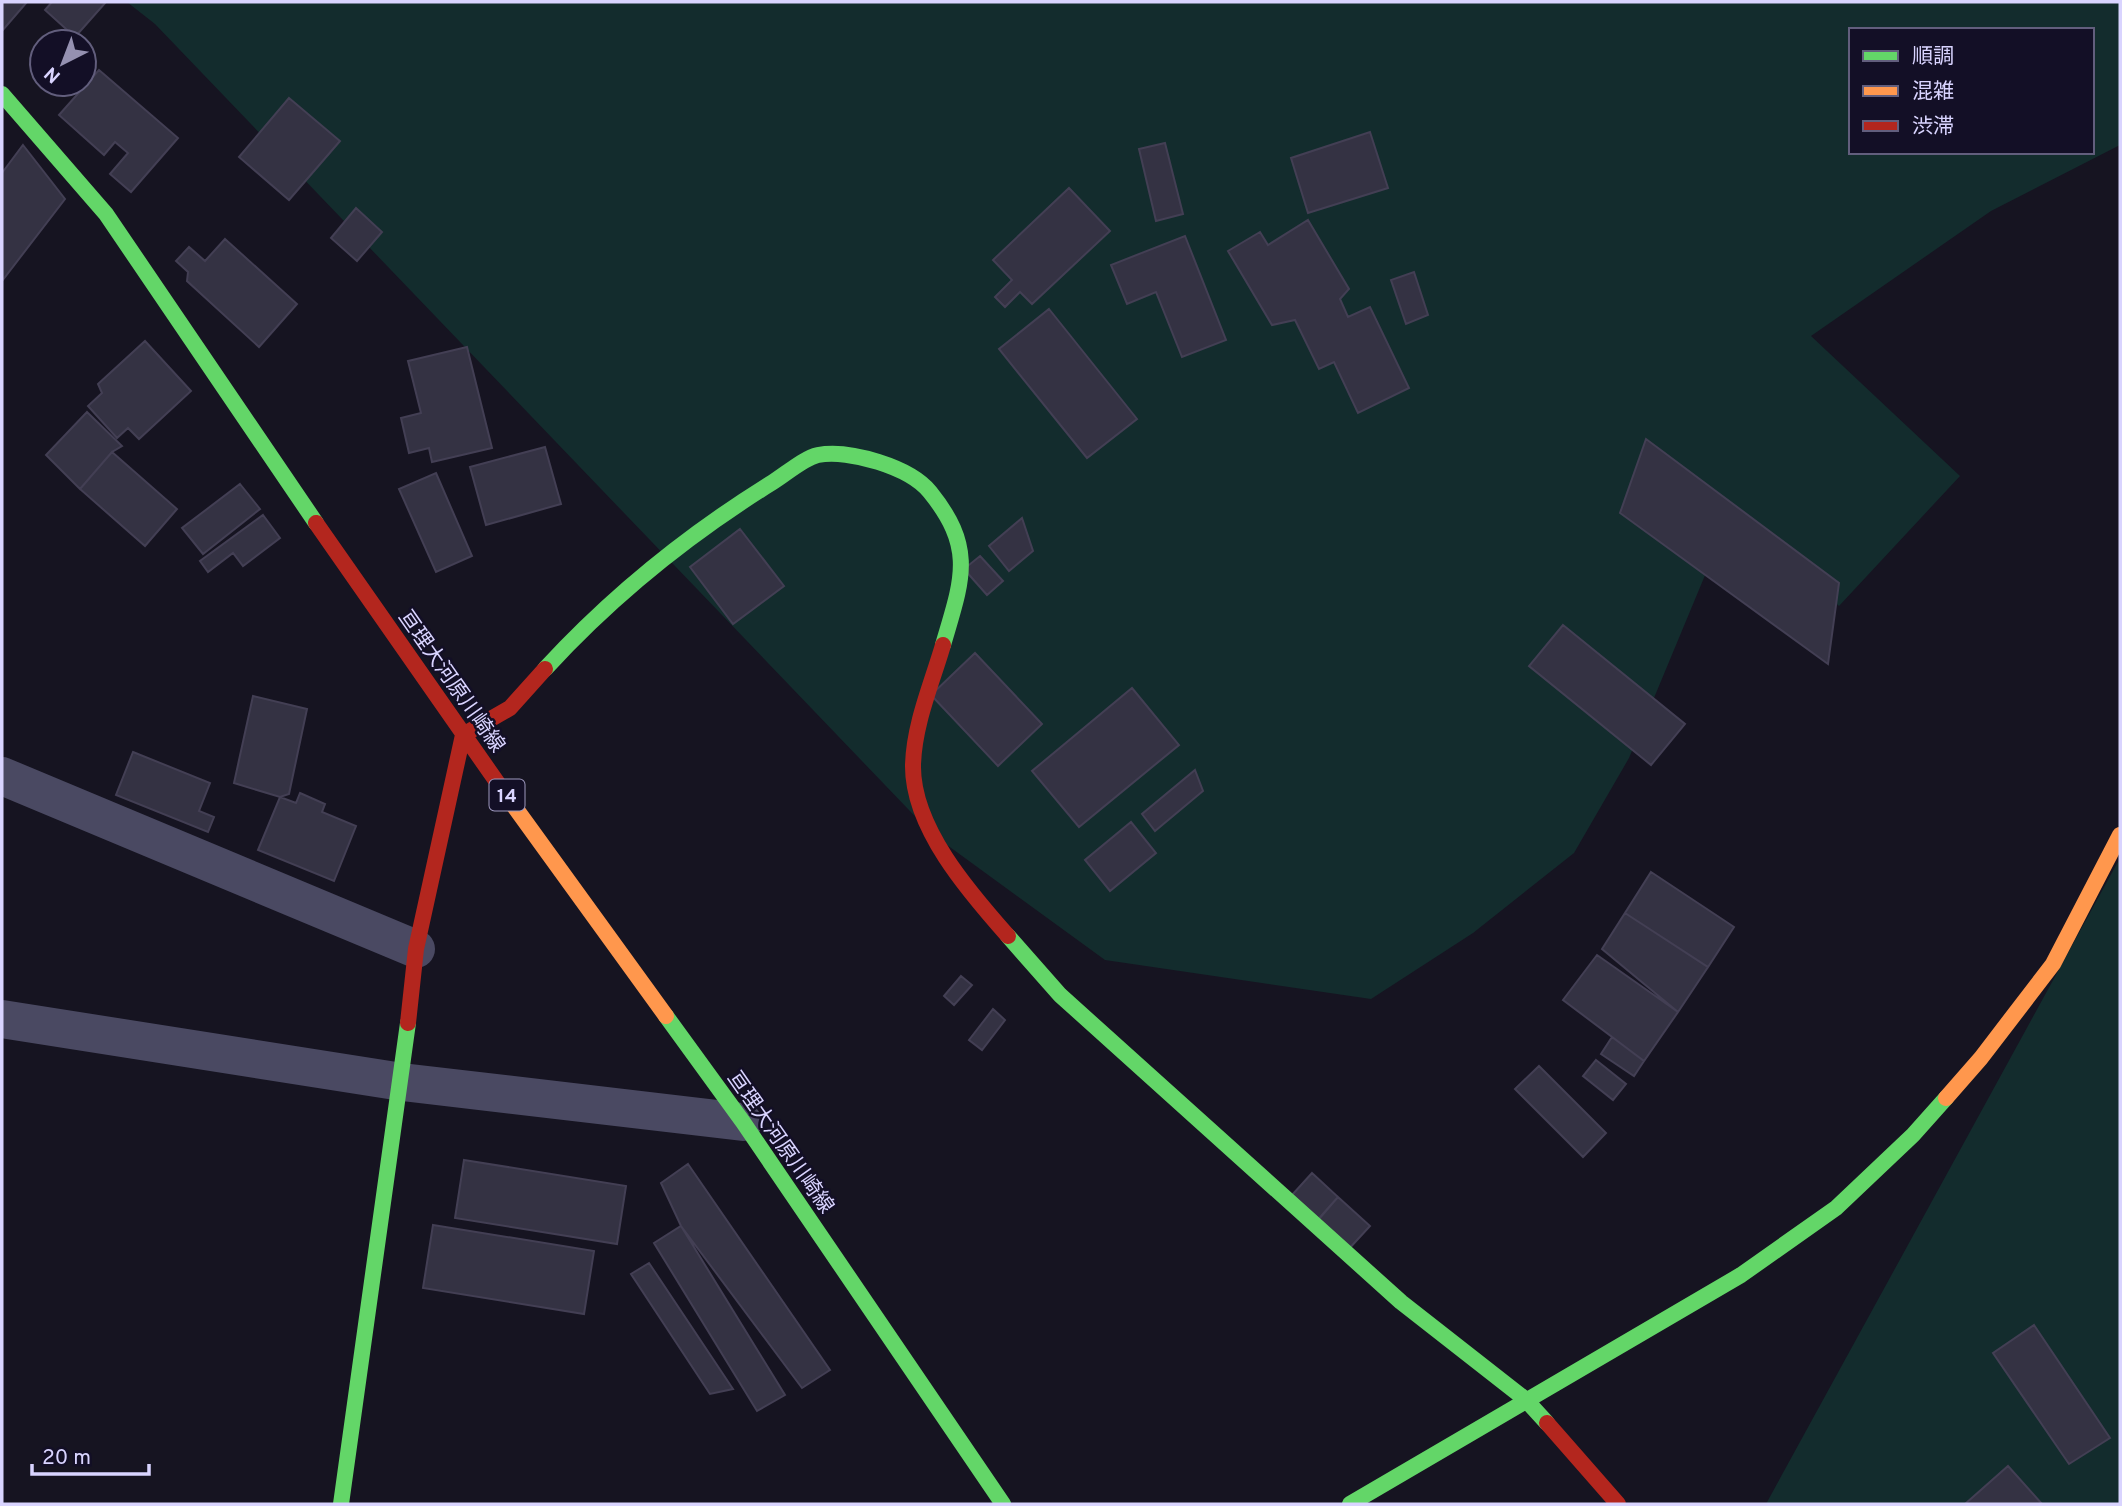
<svg xmlns="http://www.w3.org/2000/svg" width="2122" height="1506" viewBox="0 0 2122 1506" font-family="Overpass,'Noto Sans JP',sans-serif">
	<rect width="100%" height="100%" fill="#161421"/>
	<path fill="#132c2d" fill-rule="evenodd" d="M127,2H2120V145L1991,211L1811,336L1960,476L1839,606L1733,508L1629,758L1574,853L1473,933L1371,999L1105,960L932,834L155,24ZM1851,30H2092V152H1851Z
		M2120,858V1504H1766Z"/>
	<path fill="#343243" stroke="#433f54" stroke-width="2" d="M2,2H27L2,31Z
		M52,2H106L75,37L45,10Z
		M99,70L178,138L131,192L110,174L128,153L115,142L104,155L59,115Z
		M289,98L340,141L289,200L239,157Z
		M1370,132L1388,188L1308,213L1291,158Z
		M1165,143L1183,214L1156,221L1139,149Z
		M23,145L65,199L2,281V173Z
		M1069,188L1110,231L1032,304L1020,292L1005,307L995,297L1012,280L993,260Z
		M356,208L382,232L357,261L331,238Z
		M1308,220L1349,289L1340,299L1348,317L1370,307L1409,388L1358,413L1334,362L1319,369L1295,320L1272,325L1228,251L1260,232L1268,245Z
		M1185,236L1226,340L1182,357L1156,292L1127,304L1111,265Z
		M225,239L297,304L259,347L187,281L188,272L176,261L189,247L205,261Z
		M1414,272L1428,315L1406,324L1391,280Z
		M1049,309L1137,419L1087,458L999,349Z
		M145,341L191,391L139,439L128,428L117,438L88,406L102,393L98,384Z
		M467,347L492,448L432,462L429,448L409,453L401,418L421,413L408,361Z
		M87,412L122,446L112,452L80,489L46,455Z
		M1646,439L1839,583L1828,664L1620,513Z
		M545,447L561,504L486,525L470,467Z
		M112,452L177,509L145,546L80,489Z
		M436,473L472,556L436,572L399,489Z
		M240,484L260,509L203,554L182,528Z
		M263,515L280,538L243,566L233,553L208,572L200,561Z
		M1022,518L1033,551L1009,571L989,546Z
		M740,529L784,586L733,624L690,567Z
		M980,556L1003,581L987,595L964,569Z
		M1563,625L1685,724L1651,765L1529,666Z
		M975,653L1042,724L998,766L931,695Z
		M1132,688L1179,745L1079,827L1032,771Z
		M253,696L307,709L289,794L280,797L234,783Z
		M133,752L210,783L199,811L214,817L208,832L116,795Z
		M1195,770L1203,791L1155,831L1142,814Z
		M300,793L325,804L322,812L356,826L334,881L258,850L280,797L296,803Z
		M1131,822L1156,853L1110,891L1085,860Z
		M1651,872L1734,927L1708,967L1625,913Z
		M1625,913L1708,967L1678,1012L1602,949Z
		M1597,955L1678,1012L1644,1061L1563,1000Z
		M961,976L972,985L954,1005L944,996Z
		M993,1009L1005,1020L982,1050L969,1040Z
		M1612,1037L1644,1061L1634,1076L1601,1054Z
		M1596,1060L1626,1084L1613,1100L1583,1076Z
		M1539,1066L1606,1133L1583,1157L1515,1089Z
		M464,1160L626,1186L617,1244L455,1218Z
		M688,1164L830,1370L802,1388L681,1226L661,1183Z
		M1312,1173L1338,1197L1319,1219L1292,1195Z
		M1338,1197L1370,1226L1346,1252L1314,1224Z
		M433,1225L594,1251L584,1314L423,1288Z
		M681,1226L785,1395L757,1411L654,1243Z
		M649,1263L733,1389L710,1394L631,1274Z
		M2034,1325L2110,1438L2069,1464L1993,1353Z
		M2008,1466L2042,1504H1965Z"/>
	<g fill="none" stroke-linecap="round" stroke-linejoin="round">
		<path stroke="#4a4962" stroke-width="38" d="M2,776L416,949
			M2,1019L402,1082L743,1122"/>
		<path stroke="#63d668" stroke-width="16" d="M2,94L106,214L316,523
			M545,669C612,596 689,534 773,482C786,474 804,458 818,455C849,449 910,467 930,492C976,549 962,580 943,645
			M1008,936L1060,995L1401,1302L1525,1399L1547,1423
			M666,1016L743,1122L1003,1504
			M341,1504L408,1023
			M1350,1504L1741,1275L1836,1208L1913,1135L1946,1098"/>
		<path stroke="#ff974d" stroke-width="16" d="M506,795L666,1016
			M1946,1098L1981,1058L2053,964L2120,835"/>
		<path stroke="#b3261e" stroke-width="16" d="M316,523L506,795
			M943,645C932,683 914,724 913,765C912,827 969,892 1008,936
			M408,1023L416,949L463,735L510,708L545,669
			M1547,1423L1618,1504"/>
	</g>
	<g text-anchor="middle" stroke-width="5" stroke-linejoin="round" paint-order="stroke">
		<rect fill="#130f26" stroke="#9e99be" stroke-width="2" x="489.5" y="779.5" width="35" height="31" rx="5"/>
		<g font-size="19" font-weight="bold" fill="#d9d4ff">
			<text x="507" y="802">14</text>
		</g>
		<g font-size="21" fill="#d9d4ff" stroke="#130f26">
			<text transform="translate(452 681) rotate(55)" y="7">亘理大河原川崎線</text>
			<text transform="translate(781 1142) rotate(55)" y="7">亘理大河原川崎線</text>
		</g>
	</g>
	<rect width="2122" height="1506" fill="none" stroke="#d9d4ff" stroke-width="7"/>
	<rect x="1849" y="28" width="245" height="126" fill="#130f26" stroke="#625e7d" stroke-width="2"/>
	<rect x="1863" y="51" width="35" height="10" fill="#63d668" stroke="#625e7d" stroke-width="2"/>
	<text x="1912" y="63" font-size="21" fill="#d9d4ff">順調</text>
	<rect x="1863" y="86" width="35" height="10" fill="#ff974d" stroke="#625e7d" stroke-width="2"/>
	<text x="1912" y="98" font-size="21" fill="#d9d4ff">混雑</text>
	<rect x="1863" y="121" width="35" height="10" fill="#b3261e" stroke="#625e7d" stroke-width="2"/>
	<text x="1912" y="133" font-size="21" fill="#d9d4ff">渋滞</text>
	<g transform="translate(63 63) rotate(222)"><circle r="33" fill="#130f26" stroke="#625e7d" stroke-width="2"/>
	<path d="M0-5L12 26L0 18L-12 26Z" fill="#9591b1"/>
	<text y="-10" font-size="19" font-weight="bold" text-anchor="middle" fill="#d9d4ff">N</text>
	</g>
	<path d="M32 1464v10h117v-10" fill="none" stroke="#d9d4ff" stroke-width="3.5"/>
	<text x="42" y="1464" font-size="21" fill="#d9d4ff" stroke="#130f26" stroke-width="5" paint-order="stroke">20 m</text>
</svg>
